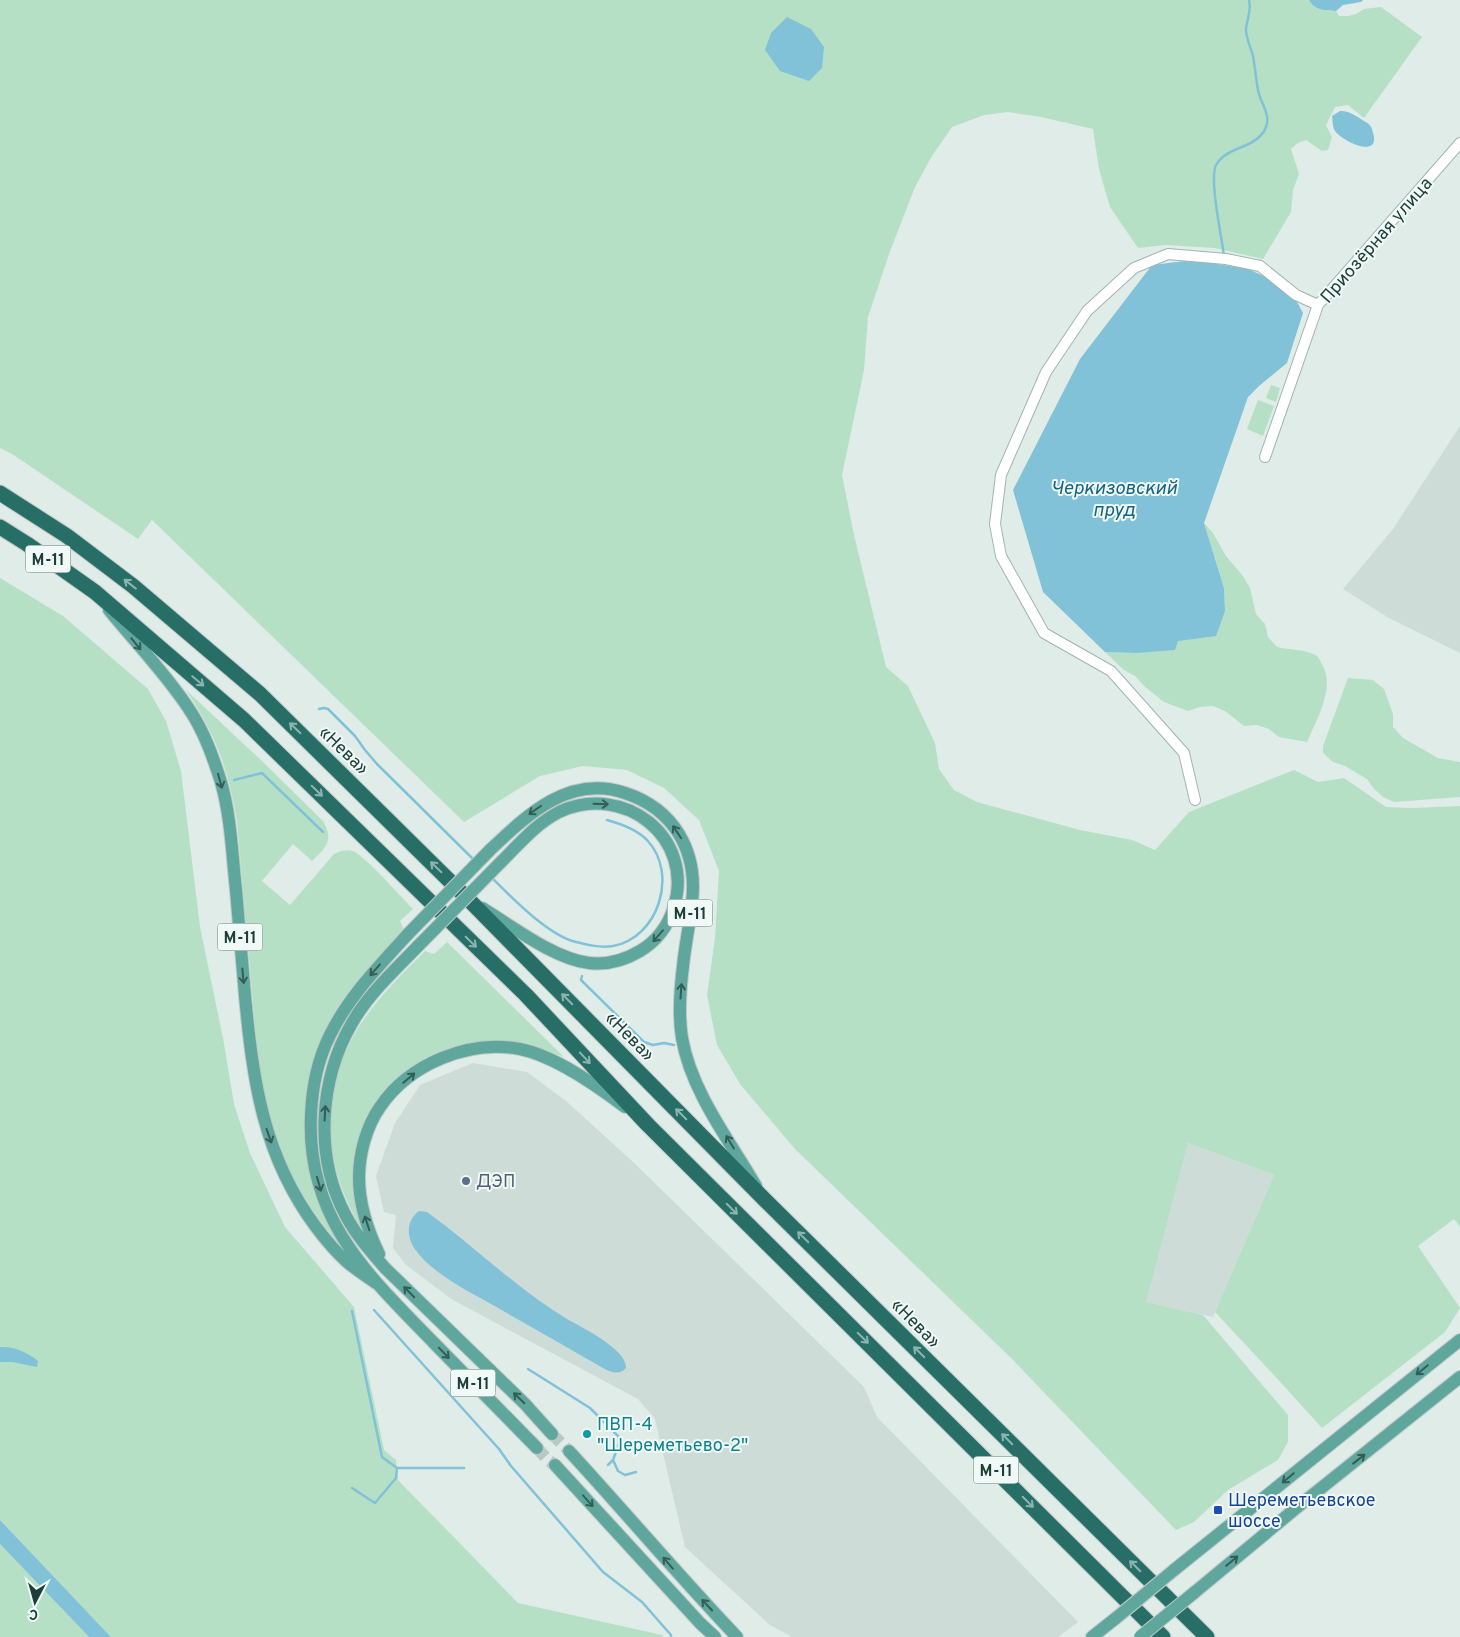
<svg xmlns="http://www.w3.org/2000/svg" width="1460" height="1637" viewBox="0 0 1460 1637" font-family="Overpass,sans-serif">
	<rect width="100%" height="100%" fill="#dfece8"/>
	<path fill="#cddcd7" d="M1460,426V653L1389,618L1343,589L1393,529Z
		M473,1063L527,1072L566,1101L631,1160L864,1387L877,1417L1078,1622L1058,1637H792L770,1625L685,1547L655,1419L638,1399L453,1300L406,1265L393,1248L396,1215L384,1212L376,1176L395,1123L420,1085Z
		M1188,1143L1274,1175L1213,1317L1145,1302Z"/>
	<path fill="#b6e0c5" d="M0,0H1309C1315,11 1325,10 1336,11L1339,16H1348L1356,14L1364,9L1381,7L1422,37L1364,118L1348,105L1335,107L1326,125L1332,137L1328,150L1322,151L1306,140L1298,143L1291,149L1299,174L1293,190L1291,212L1263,259L1215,248L1165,245L1138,248L1110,207L1099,169L1093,129L1041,117L1008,112L984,115L952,127L932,156L915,187L889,254L868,317L864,370L842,475L854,535L886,667L908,686L935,743L939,769L954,790L977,802L1080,830L1132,840L1155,850L1189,812L1294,770L1318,782L1344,778L1386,807L1412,808L1460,806V1227L1454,1219L1418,1246L1460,1308L1445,1332L1322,1428L1273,1374L1215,1312L1274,1175L1188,1143L1146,1302L1203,1315L1288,1415V1442L1278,1460L1228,1490L1194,1522L1176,1530L1012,1359L794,1148L740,1084L717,1045L707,995L715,938L719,871L699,820L664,788L627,770L583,766L540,776L464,822L152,520L138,539L12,454L0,448Z
		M1271,385L1280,388L1276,402L1266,398Z
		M1258,400L1274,406L1263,436L1247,429Z
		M1204,523L1213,533L1226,556L1243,576L1250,588L1256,614L1265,624L1268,637L1277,647C1290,650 1304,649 1315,655C1319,657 1320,661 1322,664C1336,688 1316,720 1307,742L1279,737L1269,729L1257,725L1244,726L1225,711L1213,706L1200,707L1188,711L1164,702L1144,686L1135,676L1124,670L1105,652L1136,653L1178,641L1225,611L1224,588Z
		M0,578L63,616L148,689L166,721L181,771L200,927L223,1038L234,1104L250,1153L285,1227L354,1307L384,1450L396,1460L398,1480L518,1603L662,1635L663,1637H111L0,1520Z
		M1348,678L1373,680L1384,689L1393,714V727L1403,738L1438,758L1460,762V797L1394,802L1383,797L1374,789L1367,779L1345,766L1333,762L1323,753V746Z
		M186,690L263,762L323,821C334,840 327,847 312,861L293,844L262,881L290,905L334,854C340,851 346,849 353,851C365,856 401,897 413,909L400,921L404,930L372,965L309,1078C298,1142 308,1187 339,1244C301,1200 273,1147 263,1090C257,1053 254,1017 251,980C246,928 242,875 237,822C229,770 215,733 186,690Z
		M447,942L564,1057L532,1046L491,1041L471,1043L436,1053L420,1061L402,1075L363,1129L365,1235C354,1216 344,1197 338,1176C324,1130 331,1076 354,1035C372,1003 399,977 425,951L434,954Z
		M0,1544L89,1637H0Z"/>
	<path fill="#81c2d8" d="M1309,0H1363L1361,2L1343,5L1336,11C1325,10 1315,11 1309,0Z
		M787,17L811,29L824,47L822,68L809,81L780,71L765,50L771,33Z
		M1340,111C1350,111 1356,116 1364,121C1370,124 1372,127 1373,133C1381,160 1342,141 1335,131C1332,126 1333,121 1332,116Z
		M1193,260L1248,269L1268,278L1297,302L1303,313L1287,363L1259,386L1248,397L1204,523L1224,588L1225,611L1216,636L1178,641L1175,650L1136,653L1105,652L1043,592L1013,490L1080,359L1152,265Z
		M419,1211L427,1212C474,1246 517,1289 567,1319C581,1327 627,1349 626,1368C619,1376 611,1372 603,1368C569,1348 534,1329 500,1309C472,1293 433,1275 414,1248C406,1235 407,1220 419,1211Z
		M0,1347C14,1346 27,1352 38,1361L37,1367L12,1362H0Z
		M0,1520L111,1637H89L0,1544Z"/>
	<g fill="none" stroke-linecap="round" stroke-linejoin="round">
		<path stroke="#81c2d8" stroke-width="2.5" d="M1224,256C1222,238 1209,179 1216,165C1220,158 1229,152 1237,149C1248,145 1262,139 1266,127C1271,113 1260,103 1258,90C1256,79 1255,67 1253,56C1251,48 1246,38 1246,30C1246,20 1252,13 1249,0
			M319,709L324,708L328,709L355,736L365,750L377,764L474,860
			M234,780L262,773L323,832
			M492,878C511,897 549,936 576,942C588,945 600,948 613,946C658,938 679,874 647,840C636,829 622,824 607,820
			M582,976L581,980L644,1042L653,1045L664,1043L674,1045
			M374,1310L499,1449L511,1466L603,1572L642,1602L671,1635V1637
			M352,1311L382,1457L397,1468H464
			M528,1369L590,1408L619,1437V1443L613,1460L618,1471L625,1475L636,1472
			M608,1465L613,1460
			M352,1488L375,1503L396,1478L397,1468"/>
		<path stroke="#b8c9c5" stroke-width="12" stroke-dasharray="12 6" stroke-linecap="butt" d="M552,1434L569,1451
			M537,1448L548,1460L555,1465"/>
		<defs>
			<path id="minor" d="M1265,457L1318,305L1460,143
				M1195,800L1184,753L1111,671L1044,633L1001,556L995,524L1001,475L1046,372L1087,311L1134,268L1168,254L1226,259L1260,266L1296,295L1318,305"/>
			<path id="major" d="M109,610C136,643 166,674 189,709C204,731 213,757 221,782C231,817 232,854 236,890C239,925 242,961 245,996C253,1081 263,1156 316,1227C325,1239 335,1251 346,1261C355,1269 366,1276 376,1283
				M490,850C527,815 569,774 625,793C674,809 698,851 692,902C690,923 685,945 683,966C680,990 678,1014 682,1038C691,1091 729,1140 756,1186
				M482,908C512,926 554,959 589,963C607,965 625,960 640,951C657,941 668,926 674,907C695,837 624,782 559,812C537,823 519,844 502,861
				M408,934C379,966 349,996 330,1035C317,1061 312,1088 311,1115C306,1219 368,1275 434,1343C468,1378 503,1413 537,1448
				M419,945C396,969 369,993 352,1023C319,1080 314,1157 346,1216C356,1235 371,1252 385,1268L525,1404L552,1434
				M379,1254C368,1231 359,1205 359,1178C359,1154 366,1127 380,1107C409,1064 469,1039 520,1049C555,1056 596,1085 625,1107
				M569,1451C626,1513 679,1576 737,1637
				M555,1465L700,1623L715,1637
				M1174,1570L1460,1340
				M1195,1592L1295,1509L1460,1377
				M1092,1637L1116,1618"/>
			<path id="highway" d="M0,493L67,536L133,586L260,694L470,901L764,1199L1207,1637
				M0,527L27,544L95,592L244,720L526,995L648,1125L1163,1637"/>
		</defs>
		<use href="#minor" stroke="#a1b5b0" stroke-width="12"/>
		<use href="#major" stroke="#c0c9c8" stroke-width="14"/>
		<use href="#highway" stroke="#c0c9c8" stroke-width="17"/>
		<use href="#minor" stroke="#fff" stroke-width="10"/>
		<use href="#major" stroke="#5fa79c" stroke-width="12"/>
		<use href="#highway" stroke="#276e66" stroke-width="15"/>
		<defs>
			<path id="major-bridge" d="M408,934L490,850
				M419,945L502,861
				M1116,1618L1174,1570
				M1140,1637L1195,1592"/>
		</defs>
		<use href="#major-bridge" stroke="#c0c9c8" stroke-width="14" stroke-linecap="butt"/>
		<use href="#major-bridge" stroke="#5fa79c" stroke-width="12"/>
	</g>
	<defs><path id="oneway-shaft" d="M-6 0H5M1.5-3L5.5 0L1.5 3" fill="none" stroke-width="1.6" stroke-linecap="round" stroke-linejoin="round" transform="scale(1.25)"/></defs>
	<g stroke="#8cb4ae">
		<use href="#oneway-shaft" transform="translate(130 584) rotate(-142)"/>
		<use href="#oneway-shaft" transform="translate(198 681) rotate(40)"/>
		<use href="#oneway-shaft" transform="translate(295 728) rotate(-136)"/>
		<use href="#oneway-shaft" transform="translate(317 791) rotate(44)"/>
		<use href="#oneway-shaft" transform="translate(436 867) rotate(-136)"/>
		<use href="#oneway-shaft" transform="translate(471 942) rotate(44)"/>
		<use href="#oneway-shaft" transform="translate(567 999) rotate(-135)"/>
		<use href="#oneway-shaft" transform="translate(585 1058) rotate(47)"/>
		<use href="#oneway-shaft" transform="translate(681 1114) rotate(-135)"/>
		<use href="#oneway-shaft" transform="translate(732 1209) rotate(45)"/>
		<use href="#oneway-shaft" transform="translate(803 1237) rotate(-135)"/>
		<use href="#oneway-shaft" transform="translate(863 1338) rotate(45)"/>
		<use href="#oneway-shaft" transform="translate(919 1352) rotate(-135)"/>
		<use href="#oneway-shaft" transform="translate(1007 1439) rotate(-135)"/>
		<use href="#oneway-shaft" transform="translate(1028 1502) rotate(45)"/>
		<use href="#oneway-shaft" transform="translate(1135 1566) rotate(-135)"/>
	</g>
	<g stroke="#325e57">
		<use href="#oneway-shaft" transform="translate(136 644) rotate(51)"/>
		<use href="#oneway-shaft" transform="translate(220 781) rotate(74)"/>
		<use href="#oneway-shaft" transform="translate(601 804) rotate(2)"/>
		<use href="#oneway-shaft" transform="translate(535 810) rotate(145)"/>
		<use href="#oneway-shaft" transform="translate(677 832) rotate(-124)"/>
		<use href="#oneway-shaft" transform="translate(658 936) rotate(131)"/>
		<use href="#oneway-shaft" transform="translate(375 970) rotate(131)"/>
		<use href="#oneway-shaft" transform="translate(243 976) rotate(85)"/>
		<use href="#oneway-shaft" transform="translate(681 991) rotate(-86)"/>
		<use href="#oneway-shaft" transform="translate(409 1078) rotate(-40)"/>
		<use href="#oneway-shaft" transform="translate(325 1113) rotate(-87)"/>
		<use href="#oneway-shaft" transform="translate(269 1136) rotate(70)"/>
		<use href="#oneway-shaft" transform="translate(730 1142) rotate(-121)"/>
		<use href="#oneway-shaft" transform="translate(319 1184) rotate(74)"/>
		<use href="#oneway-shaft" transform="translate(367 1223) rotate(-108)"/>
		<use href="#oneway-shaft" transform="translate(409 1292) rotate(-135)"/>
		<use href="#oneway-shaft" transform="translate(444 1353) rotate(46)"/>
		<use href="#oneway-shaft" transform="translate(1422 1370) rotate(141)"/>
		<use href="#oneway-shaft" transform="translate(519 1398) rotate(-136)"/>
		<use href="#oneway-shaft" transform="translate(1359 1459) rotate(-38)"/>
		<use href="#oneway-shaft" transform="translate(1288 1478) rotate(140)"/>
		<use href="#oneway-shaft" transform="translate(588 1501) rotate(48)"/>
		<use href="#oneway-shaft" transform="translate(1232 1561) rotate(-40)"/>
		<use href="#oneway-shaft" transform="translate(668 1563) rotate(-131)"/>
		<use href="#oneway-shaft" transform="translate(707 1605) rotate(-133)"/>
	</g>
	<circle fill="#5c6f8a" stroke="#f0f9f5" stroke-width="2" cx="466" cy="1181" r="5"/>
	<circle fill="#0f9aa8" stroke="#f0f9f5" stroke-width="2" cx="587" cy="1434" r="5"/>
	<rect fill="#1a4fb4" stroke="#f0f9f5" stroke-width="2" x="1213" y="1505" width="10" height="10" rx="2.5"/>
	<g text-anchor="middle" stroke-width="4" stroke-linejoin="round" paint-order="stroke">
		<g fill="#f0f9f5" stroke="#5d7771" stroke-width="1">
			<rect x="25.5" y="545.5" width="45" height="27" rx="4"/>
			<rect x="667.5" y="899.5" width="45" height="27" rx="4"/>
			<rect x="217.5" y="923.5" width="45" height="27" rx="4"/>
			<rect x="450.5" y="1369.5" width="45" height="27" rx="4"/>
			<rect x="973.5" y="1456.5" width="45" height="27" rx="4"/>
		</g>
		<g font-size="16" font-weight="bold" fill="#1e3f39">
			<text x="48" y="565">М-11</text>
			<text x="690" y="919">М-11</text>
			<text x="240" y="943">М-11</text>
			<text x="473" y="1389">М-11</text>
			<text x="996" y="1476">М-11</text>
		</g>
		<g font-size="18" fill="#1e3f39" stroke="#f0f9f5">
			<text transform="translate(1376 240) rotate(-49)" y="6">Приозёрная улица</text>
			<text transform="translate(344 750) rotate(44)" y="6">«Нева»</text>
			<text transform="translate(630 1036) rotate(45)" y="6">«Нева»</text>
			<text transform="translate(916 1323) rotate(45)" y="6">«Нева»</text>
		</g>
		<g font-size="18" fill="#4e5e75" stroke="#f0f9f5" text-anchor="start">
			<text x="476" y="1187">ДЭП</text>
		</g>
		<g font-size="18" fill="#0d838f" stroke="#f0f9f5" text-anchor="start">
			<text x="597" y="1430">ПВП-4<tspan x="597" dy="21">"Шереметьево-2"</tspan></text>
		</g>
		<g font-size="18" fill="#164399" stroke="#f0f9f5" text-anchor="start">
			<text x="1228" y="1506">Шереметьевское<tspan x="1228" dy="21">шоссе</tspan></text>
		</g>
		<g font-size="19" font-style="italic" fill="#126481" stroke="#f0f9f5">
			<text x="1114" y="494">Черкизовский<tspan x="1114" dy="22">пруд</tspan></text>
		</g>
	</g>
	<g transform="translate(35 1602) rotate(186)" stroke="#f0f9f5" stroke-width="4" paint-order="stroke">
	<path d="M0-4L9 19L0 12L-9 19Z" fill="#1e3f39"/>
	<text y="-8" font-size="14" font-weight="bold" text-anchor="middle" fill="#1e3f39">С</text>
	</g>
</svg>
